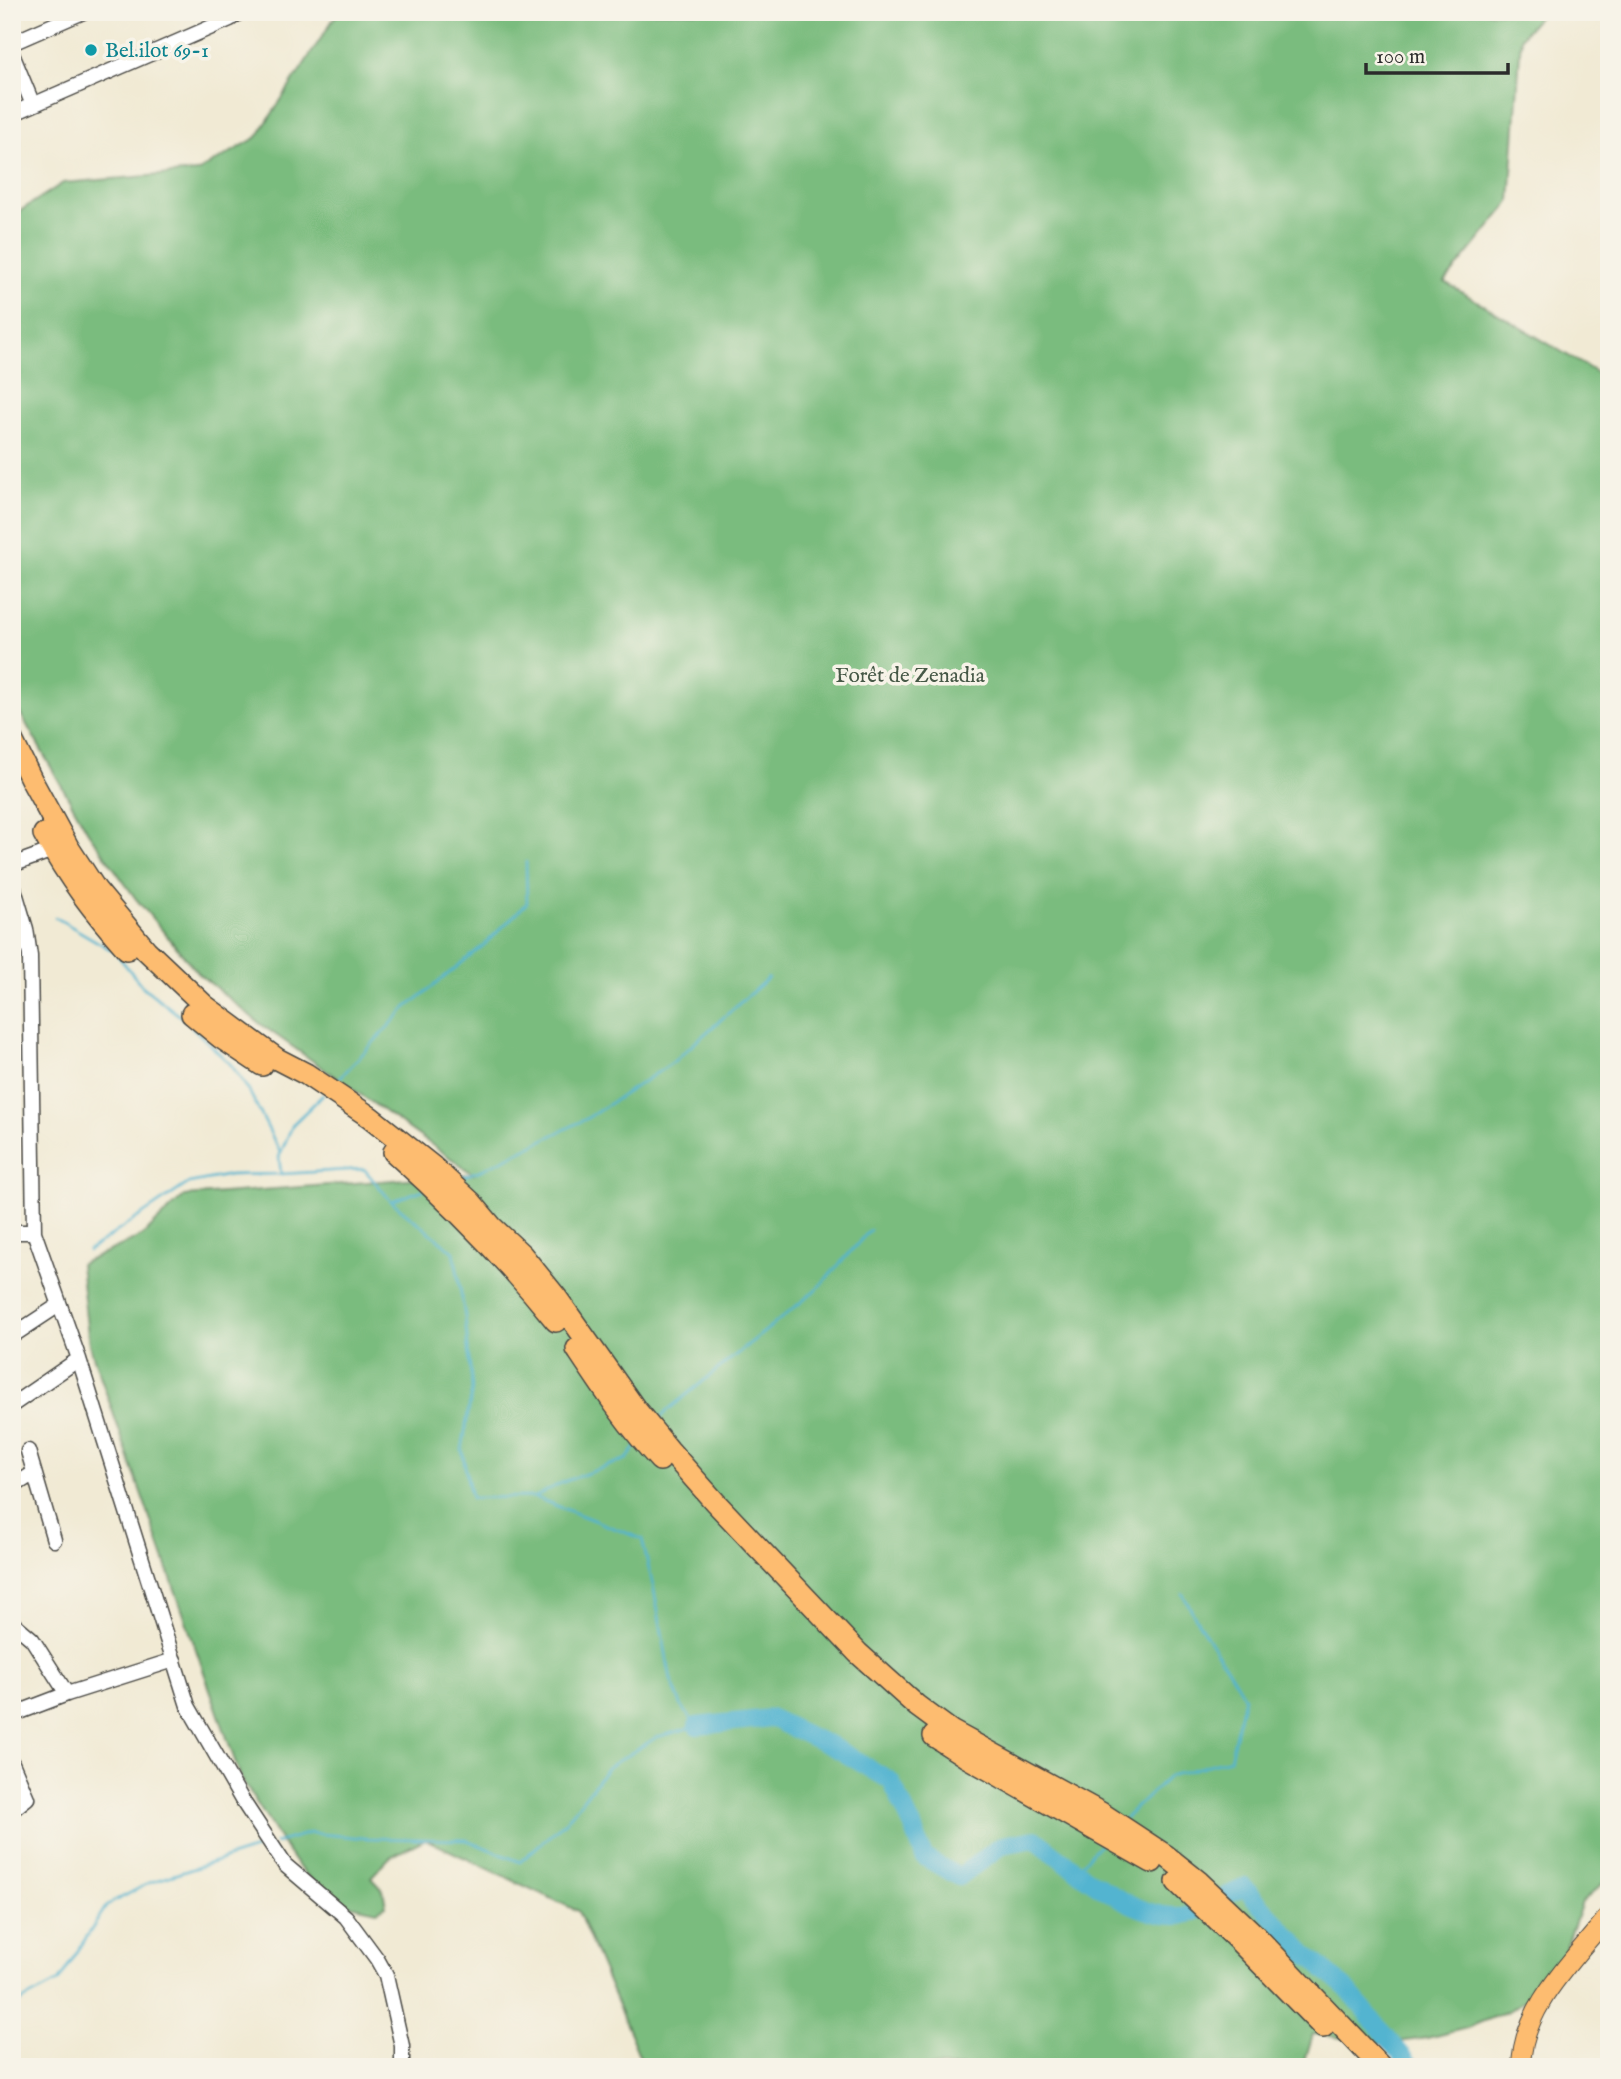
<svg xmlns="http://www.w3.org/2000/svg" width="1621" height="2079" viewBox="0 0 1621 2079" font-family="'IM FELL English',serif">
	<rect width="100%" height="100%" fill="#f7f3e8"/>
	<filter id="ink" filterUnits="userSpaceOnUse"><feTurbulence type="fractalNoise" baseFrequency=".0143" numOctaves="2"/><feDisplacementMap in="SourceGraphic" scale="14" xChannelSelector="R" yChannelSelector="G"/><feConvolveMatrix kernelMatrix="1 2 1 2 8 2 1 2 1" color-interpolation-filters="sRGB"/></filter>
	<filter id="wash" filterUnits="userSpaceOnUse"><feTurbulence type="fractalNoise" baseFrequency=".00686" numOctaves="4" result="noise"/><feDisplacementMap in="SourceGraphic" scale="28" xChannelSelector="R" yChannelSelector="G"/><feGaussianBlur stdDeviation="1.57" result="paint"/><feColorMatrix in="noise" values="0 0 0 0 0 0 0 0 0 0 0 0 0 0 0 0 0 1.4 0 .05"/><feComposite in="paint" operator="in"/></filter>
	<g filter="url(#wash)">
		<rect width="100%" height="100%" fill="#f1ead4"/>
		<path fill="#7abc7e" stroke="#527454" stroke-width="2" d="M338,12H1538L1540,15L1521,37L1510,202L1445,282L1609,380V1879L1582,1902L1558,1971L1532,1996L1508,2011L1467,2028L1427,2038L1384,2044L1313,2034L1303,2067H644L578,1911L425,1839L390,1857L371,1877L383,1890L386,1906L377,1911L345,1904L313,1882L297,1865L284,1846L241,1778L89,1344L80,1264L142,1236L184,1196L473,1174L259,1023L198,973L136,899L88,832L12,699V232L17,213L63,183L197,172L257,137Z"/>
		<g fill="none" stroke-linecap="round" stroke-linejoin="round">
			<path stroke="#52b4d0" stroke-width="2.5" d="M55,917L115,952L142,986L185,1020
				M192,1027L232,1066L249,1091L280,1152
				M335,1083L406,1008L484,945L527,903L526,862
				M281,1174L279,1157L293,1124L323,1095
				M459,1178L484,1169L586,1119L672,1063L768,978
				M391,1201L423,1190
				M88,1251L189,1183L230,1175L281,1174L364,1169L391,1201L454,1252L465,1317L472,1389L462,1450L471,1498L534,1497L642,1539L654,1590L671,1680L682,1707L697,1726L657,1737L608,1767L566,1821L520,1862L467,1840L365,1838L310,1833L275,1843
				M657,1422L669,1409L816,1290L870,1230
				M535,1497L563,1482L627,1459L637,1446
				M1125,1818L1169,1776L1230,1759L1244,1697C1225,1662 1200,1630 1183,1594
				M1076,1870L1101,1843
				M12,2006L58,1982L107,1905L151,1882L265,1846"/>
			<path stroke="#52b4d0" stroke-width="18" d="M697,1726L771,1718L839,1750L891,1781L913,1827L924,1857L959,1877L1002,1845L1035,1839C1072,1867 1131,1918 1180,1916C1190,1916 1232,1893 1244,1887L1305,1953L1347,1989L1412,2067"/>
		</g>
	</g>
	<g filter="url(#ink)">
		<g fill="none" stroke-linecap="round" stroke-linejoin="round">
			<defs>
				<path id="minor" d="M12,43L83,12
					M12,54L33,105
					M12,114L230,19L240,12
					M12,865L53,850
					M12,882L26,929L30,956L34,1232L79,1359L188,1706L242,1800L285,1865L346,1917L377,1959L386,1975L402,2046V2067
					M12,1232H34
					M12,1336L59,1305
					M12,1405L79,1359
					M28,1451L54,1540
					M12,1487L34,1473
					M12,1622L32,1639L67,1694
					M12,1715L67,1694L174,1660
					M12,1763L27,1798L12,1810"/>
				<path id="major" d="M1521,2067C1522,2006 1574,1960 1609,1915"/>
				<path id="highway" d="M12,740L32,781L68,847L96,890L146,950L205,1006L277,1059L306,1074L370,1117L433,1167L471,1202L492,1227L522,1255L556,1297L636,1410L669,1450L715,1502L858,1653L917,1706L951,1731L1101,1813L1165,1855L1199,1882L1256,1936L1381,2067
					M44,834C69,879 93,911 127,949
					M192,1014L220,1037L262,1065
					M394,1152C452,1204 507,1260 556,1321
					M577,1349C603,1388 628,1426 660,1460
					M934,1736L965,1756L1152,1862
					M1177,1882L1241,1943L1323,2027"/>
			</defs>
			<use href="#minor" stroke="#494844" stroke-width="17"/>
			<use href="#major" stroke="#494844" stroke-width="20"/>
			<use href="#highway" stroke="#494844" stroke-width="24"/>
			<use href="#minor" stroke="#fff" stroke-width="14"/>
			<use href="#major" stroke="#fdbc70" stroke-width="18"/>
			<use href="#highway" stroke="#fdbc70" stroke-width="21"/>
		</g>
	</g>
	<circle fill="#0f9aa8" stroke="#f7f3e8" stroke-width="2.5" cx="91" cy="50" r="7"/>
	<g text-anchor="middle" stroke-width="7" stroke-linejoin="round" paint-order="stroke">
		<g font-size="21" fill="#0d838f" stroke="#f7f3e8" text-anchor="start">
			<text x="105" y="57">Bel.ilot 69-1</text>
		</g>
		<g font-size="21" fill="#465846" stroke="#f7f3e8">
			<text x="910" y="682">Forêt de Zenadia</text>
		</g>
	</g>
	<rect width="1621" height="2079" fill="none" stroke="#f7f3e8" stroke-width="42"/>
	<path d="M1366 63v10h142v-10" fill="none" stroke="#2b2b2b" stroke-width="3.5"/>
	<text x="1376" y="63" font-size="21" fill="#2b2b2b" stroke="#f7f3e8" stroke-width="5" paint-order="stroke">100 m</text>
</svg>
